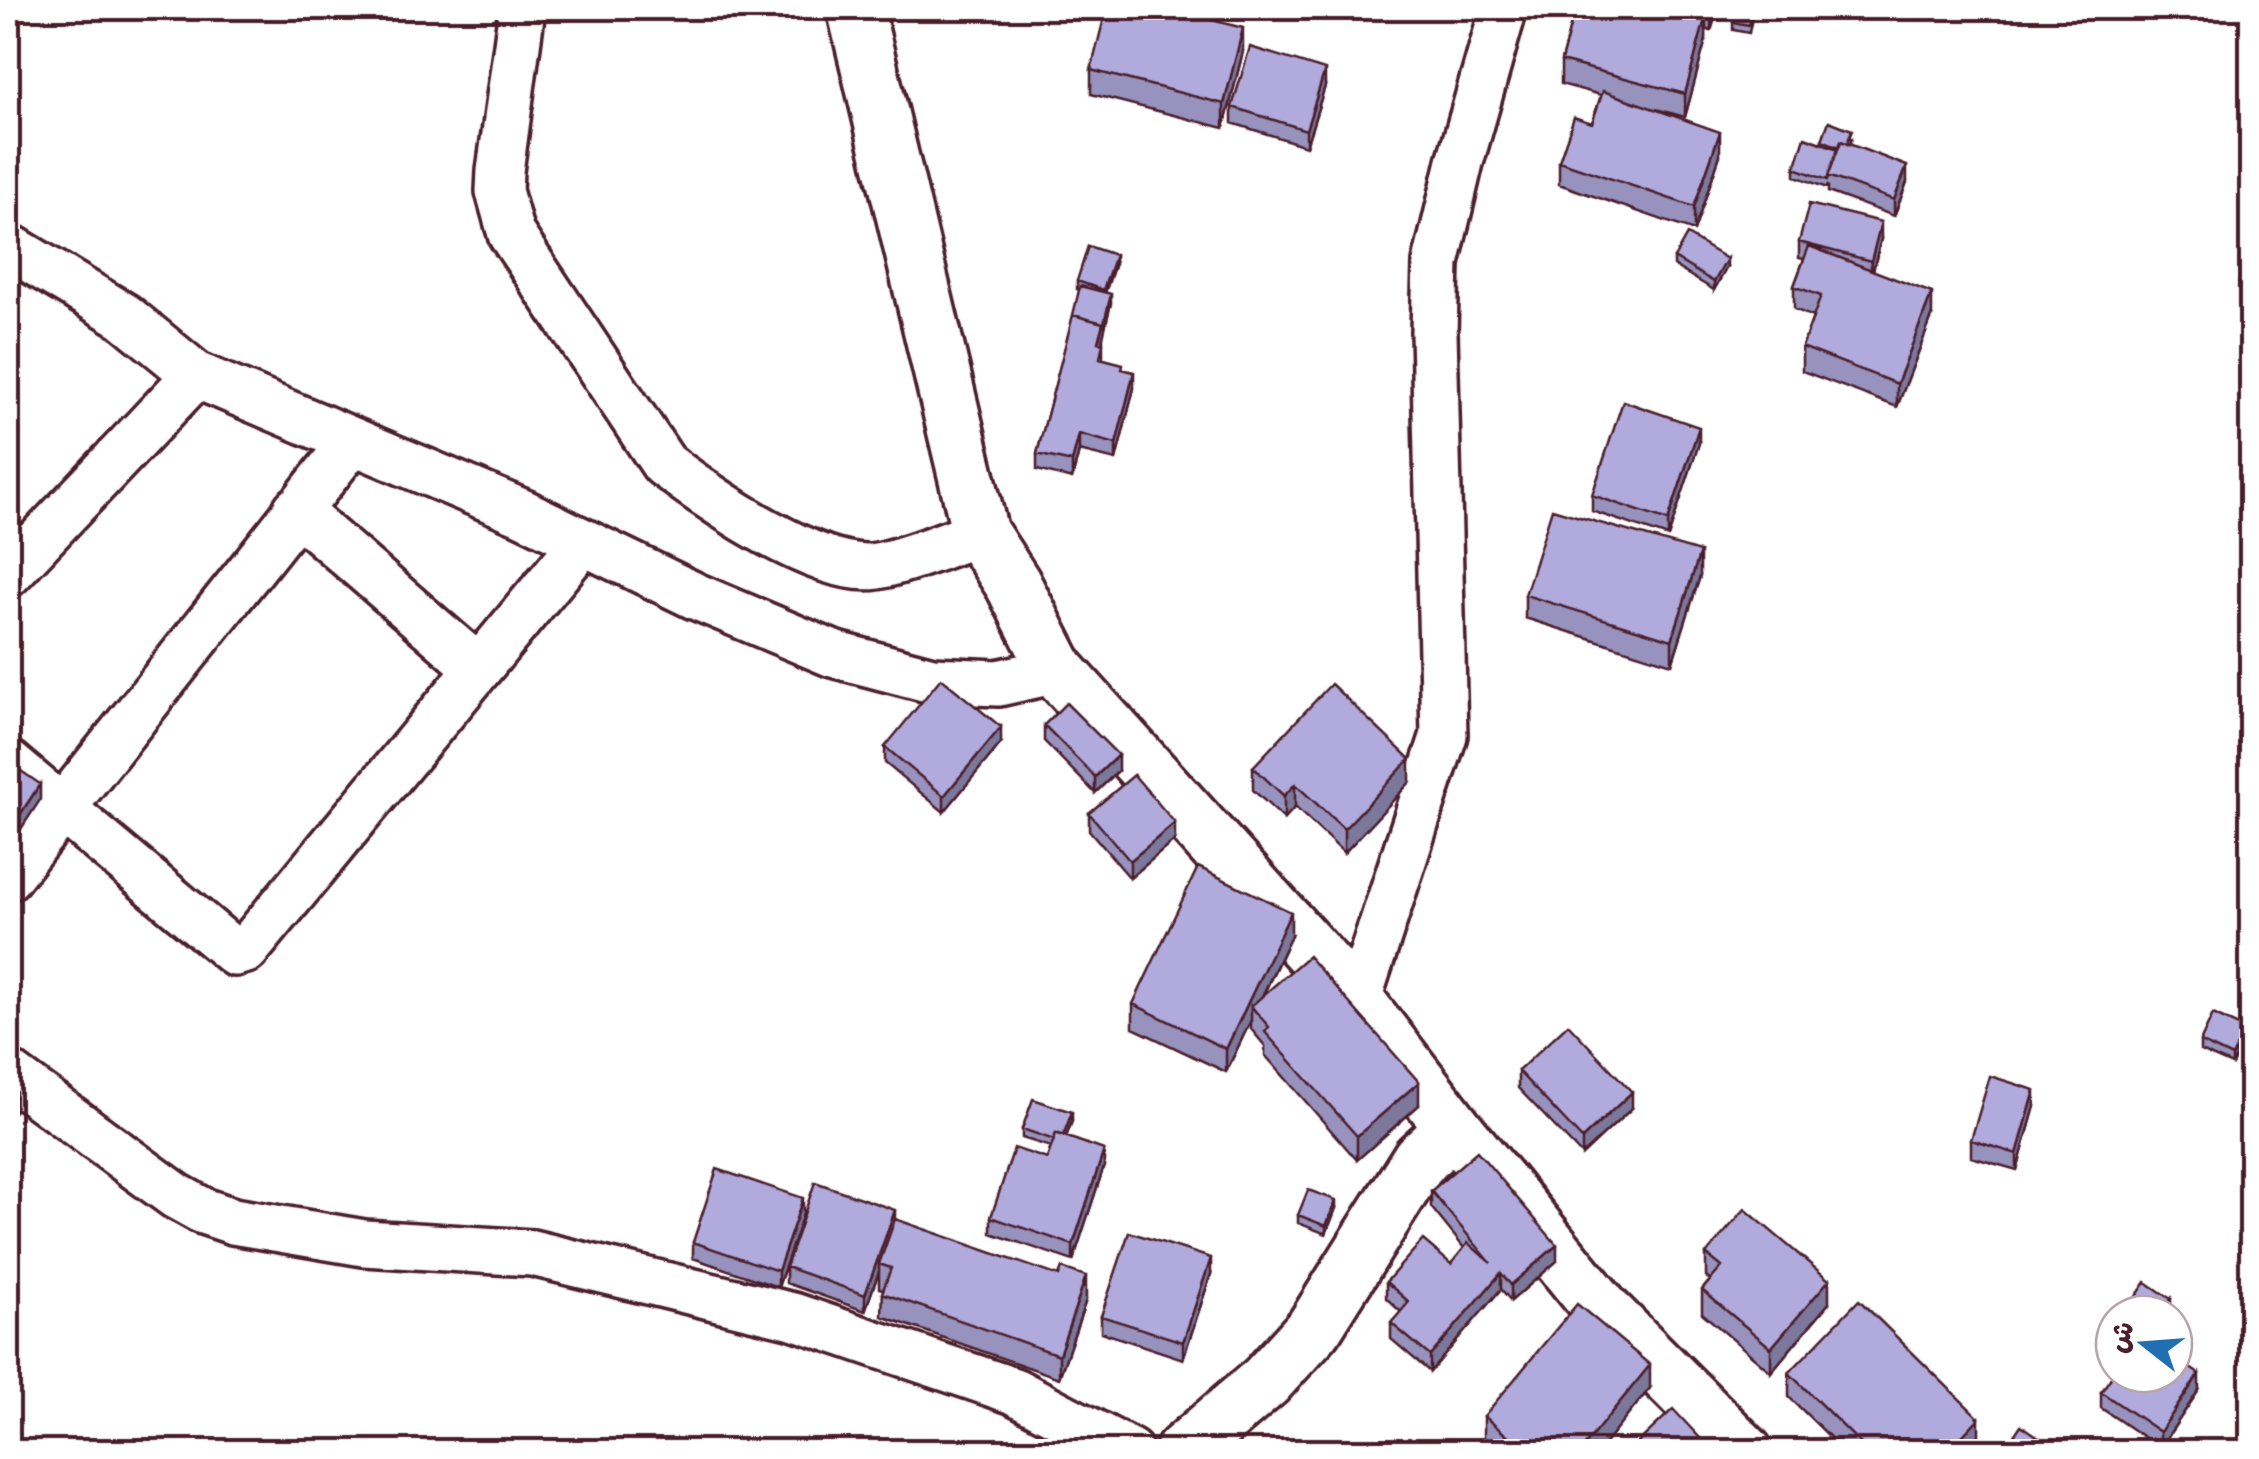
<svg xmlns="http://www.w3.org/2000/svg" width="2259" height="1459" viewBox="0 0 2259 1459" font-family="'Indie Flower','Playpen Sans Arabic',sans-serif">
	<rect width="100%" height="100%" fill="#fff"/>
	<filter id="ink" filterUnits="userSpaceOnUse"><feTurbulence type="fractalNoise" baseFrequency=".01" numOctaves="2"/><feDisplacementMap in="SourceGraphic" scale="20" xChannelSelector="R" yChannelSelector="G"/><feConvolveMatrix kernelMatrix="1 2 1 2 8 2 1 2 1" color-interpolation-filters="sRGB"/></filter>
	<g filter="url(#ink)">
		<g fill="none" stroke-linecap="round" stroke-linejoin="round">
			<defs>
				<path id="minor" d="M522,8L500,171L499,191L511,234L664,464C709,498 820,576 877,566C911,560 946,543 980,533
					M8,246L124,316L196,375L524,513L695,596L833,654L932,680L998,683L1057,670
					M296,510L478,668
					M8,574L196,375
					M8,763L235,953L246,950L583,542
					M8,877L352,442
					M1357,1002L1444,735L1434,332L1436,263L1460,162L1504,8
					M8,1073L176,1196L203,1211L233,1221L364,1243L532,1253L793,1316L1014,1391L1130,1452"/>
				<path id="tertiary" d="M1183,1452L1266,1381L1314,1328L1420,1159L1454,1128"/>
				<path id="secondary" d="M855,8L980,533L1013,584L1057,670L1357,1002L1454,1128L1603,1311L1744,1452"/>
			</defs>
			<use href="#minor" stroke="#4a1f2b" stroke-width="52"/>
			<use href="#tertiary" stroke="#4a1f2b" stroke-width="62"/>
			<use href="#secondary" stroke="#4a1f2b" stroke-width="62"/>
			<use href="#minor" stroke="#fff" stroke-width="45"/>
			<use href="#tertiary" stroke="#fff" stroke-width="55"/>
			<use href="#secondary" stroke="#fff" stroke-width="55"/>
		</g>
		<path fill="#9893be" stroke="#4a1f2b" stroke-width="2.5" d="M1575,8H1718L1711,31L1706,29V39L1685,117L1656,109L1720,155L1694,231L1559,184V161L1592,123L1601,95L1561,84V61Z
			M1754,8L1749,33L1733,30V22Z
			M1126,19H1210L1243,51L1224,128L1091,94V70Z
			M1325,86L1306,146L1232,123V107Z
			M1852,138L1850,145L1907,182L1894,216L1828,192V185L1827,188L1795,176V168L1822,143V140Z
			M1881,239L1873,271L1932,317L1897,407L1802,371V347L1813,317L1794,309V286L1804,259L1799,258V242Z
			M2252,247V310L2239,306V282Z
			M1674,258L1727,267L1714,290L1674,266Z
			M1115,263L1105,293L1111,303L1103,334V359L1123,369L1134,388L1116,460L1079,451L1072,479L1037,470V454L1080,290L1077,289V281Z
			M1699,443L1668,537L1592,511V495Z
			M1700,576L1672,664L1525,618V595Z
			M1044,725L1118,771L1095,793L1044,741Z
			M1001,743L944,812L885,763V747Z
			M1253,767L1410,782L1344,853L1295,807L1284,819L1253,790Z
			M1089,813L1175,840L1130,878L1089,830Z
			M1291,935L1263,996L1419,1105L1357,1160L1265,1055V1046L1251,1029V1020L1226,1072L1133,1028V1004Z
			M2245,1037L2232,1065L2200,1051V1042Z
			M1518,1071L1632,1108L1582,1155L1518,1088Z
			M2035,1106L2017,1170L1971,1157V1140Z
			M1072,1121L1066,1137L1104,1166L1073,1261L991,1233V1217L1047,1159L1051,1147L1022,1138V1129Z
			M1431,1191L1557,1261L1511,1301L1501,1289L1430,1372L1391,1339V1323L1401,1312L1386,1298V1282L1451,1264L1464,1248L1431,1207Z
			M1336,1208L1326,1234L1298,1223V1215Z
			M803,1214L778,1287L693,1258V1242Z
			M895,1220L1086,1300L1059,1378L882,1316L883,1289L879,1288V1271L865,1311L786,1283V1267Z
			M1706,1254L1829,1303L1771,1372L1702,1313V1290L1710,1280L1706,1277Z
			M1211,1274L1183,1359L1101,1332V1316Z
			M1789,1373L1979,1441L1969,1452H1845L1789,1397Z
			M1650,1388L1598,1452H1498L1484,1440V1416Z
			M2199,1390L2160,1448L2101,1408V1392Z"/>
		<path fill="#7c789b" stroke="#4a1f2b" stroke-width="2.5" d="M1207,8H1213L1204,41V18Z
			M1713,8H1718L1711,31V15Z
			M1706,15V39L1685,117V94Z
			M1243,28V51L1224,128V104Z
			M1325,70V86L1306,146V130Z
			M1720,132V155L1694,231V207Z
			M1907,166V182L1894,216V200Z
			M1881,222V239L1871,277V261Z
			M1115,255V263L1103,298V290Z
			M1727,259V267L1714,290V282Z
			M1932,293V317L1897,407V384Z
			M1111,294V303L1098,358V342Z
			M1134,372V388L1116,460V444Z
			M19,376V392L8,407V391Z
			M1699,427V443L1668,537V521Z
			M1079,434V451L1072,479V462Z
			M1700,552V576L1672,664V640Z
			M1001,727V743L944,812V796Z
			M1118,755V771L1095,793V777Z
			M1410,759V782L1344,853V829Z
			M40,784V800L8,849V833Z
			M1295,784V807L1284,819V796Z
			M1175,823V840L1130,878V861Z
			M1291,912V935L1255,1011L1251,1006V1020L1226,1072V1049Z
			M2245,1029V1037L2232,1065V1057Z
			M1419,1082V1105L1357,1160V1136Z
			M2035,1090V1106L2017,1170V1154Z
			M1632,1092V1108L1582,1155V1139Z
			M16,1093V1109L8,1119V1103Z
			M1072,1112V1121L1061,1151V1142Z
			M1104,1150V1166L1073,1261V1245Z
			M803,1198V1214L778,1287V1271Z
			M1336,1200V1208L1326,1234V1226Z
			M895,1210V1227L879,1264V1271L865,1311V1295Z
			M1557,1245V1261L1511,1301V1285Z
			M1211,1258V1274L1183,1359V1342Z
			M1501,1273V1289L1430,1372V1356Z
			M1086,1276V1300L1059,1378V1355Z
			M1829,1280V1303L1771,1372V1348Z
			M2171,1299V1314H2161Z
			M1650,1365V1388L1598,1452H1579Z
			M2199,1374V1390L2160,1448V1432Z
			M1979,1418V1441L1969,1452H1947Z"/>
		<path fill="#b1abdd" stroke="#4a1f2b" stroke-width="2.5" d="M1129,8H1207L1204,18L1243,28L1224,104L1091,70L1105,14L1126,19Z
			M1575,8H1677L1706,15L1685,94L1561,61Z
			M1685,8H1713L1711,15Z
			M1736,8H1753L1749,25L1733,22Z
			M1250,47L1325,70L1306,130L1232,107Z
			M1603,91L1720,132L1694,207L1559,161L1574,117L1592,123Z
			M1829,121L1852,130L1847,144L1841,141L1839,147L1822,140Z
			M1805,137L1838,149L1827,180L1795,168Z
			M1841,141L1907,166L1894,200L1828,176Z
			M1809,204L1881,222L1871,261L1799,242Z
			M1687,235L1727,259L1714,282L1674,258Z
			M1088,246L1115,255L1103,290L1077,281Z
			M1809,246L1932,293L1897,384L1802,347L1821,296L1794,286Z
			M2252,247V286L2239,282Z
			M1080,286L1111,294L1103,327V323L1073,315Z
			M1073,315L1103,323L1098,342L1103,343L1100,358L1123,364L1122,369L1134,372L1116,444L1079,434L1072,462L1037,454Z
			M8,366L19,376L8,391Z
			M1623,401L1699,427L1668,521L1592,495Z
			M1552,509L1700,552L1672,640L1525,595Z
			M941,678L1001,727L944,796L885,747Z
			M1331,684L1410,759L1344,829L1295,784L1284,796L1253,767Z
			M1066,703L1118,755L1095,777L1044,725Z
			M8,762L40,784L8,833Z
			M1134,775L1175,823L1130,861L1089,813Z
			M1198,867L1291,912L1226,1049L1133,1004Z
			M1308,956L1419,1082L1357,1136L1265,1032L1269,1027L1251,1006Z
			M2213,1014L2245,1029L2232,1057L2200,1042Z
			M1568,1024L1632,1092L1582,1139L1518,1071Z
			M1990,1076L2035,1090L2017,1154L1971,1140Z
			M8,1086L16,1093L8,1103Z
			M1033,1099L1072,1112L1063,1136L1056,1133L1054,1140L1022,1129Z
			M1056,1133L1104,1150L1073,1245L991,1217L1014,1148L1047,1159Z
			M1477,1151L1557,1245L1511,1285L1501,1273L1430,1356L1391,1323L1409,1302L1386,1282L1423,1240L1451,1264L1468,1243L1491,1263L1431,1191Z
			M717,1169L803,1198L778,1271L693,1242Z
			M815,1182L895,1210L865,1295L786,1267Z
			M1308,1190L1336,1200L1326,1226L1298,1215Z
			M1745,1209L1829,1280L1771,1348L1702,1290L1722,1267L1706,1254Z
			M895,1219L1059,1276L1062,1268L1086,1276L1059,1355L882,1293L891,1268L879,1264Z
			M1129,1232L1211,1258L1183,1342L1101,1316Z
			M2146,1282L2171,1299L2161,1314H2124Z
			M1859,1300L1979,1418L1947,1452H1869L1789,1373Z
			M1577,1304L1650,1365L1579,1452H1526L1484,1416Z
			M2174,1357L2199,1374L2160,1432L2101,1392L2114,1373L2174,1374Z
			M1673,1409L1713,1452H1628Z
			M2021,1425L2061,1452H2003Z
			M807,1447L824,1452H805Z"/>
	</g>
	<rect width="2259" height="1459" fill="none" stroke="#fff" stroke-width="40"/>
	<rect x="20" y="20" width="2219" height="1419" fill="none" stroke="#4a1f2b" stroke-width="4" filter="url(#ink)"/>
	<g transform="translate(2144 1344) rotate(287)"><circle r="48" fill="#ffffff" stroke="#b7a5aa" stroke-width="2.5"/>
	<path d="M0-8L18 38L0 25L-18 38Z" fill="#1f6fb2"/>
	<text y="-15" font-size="28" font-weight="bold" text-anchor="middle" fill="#4a1f2b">ش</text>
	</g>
</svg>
